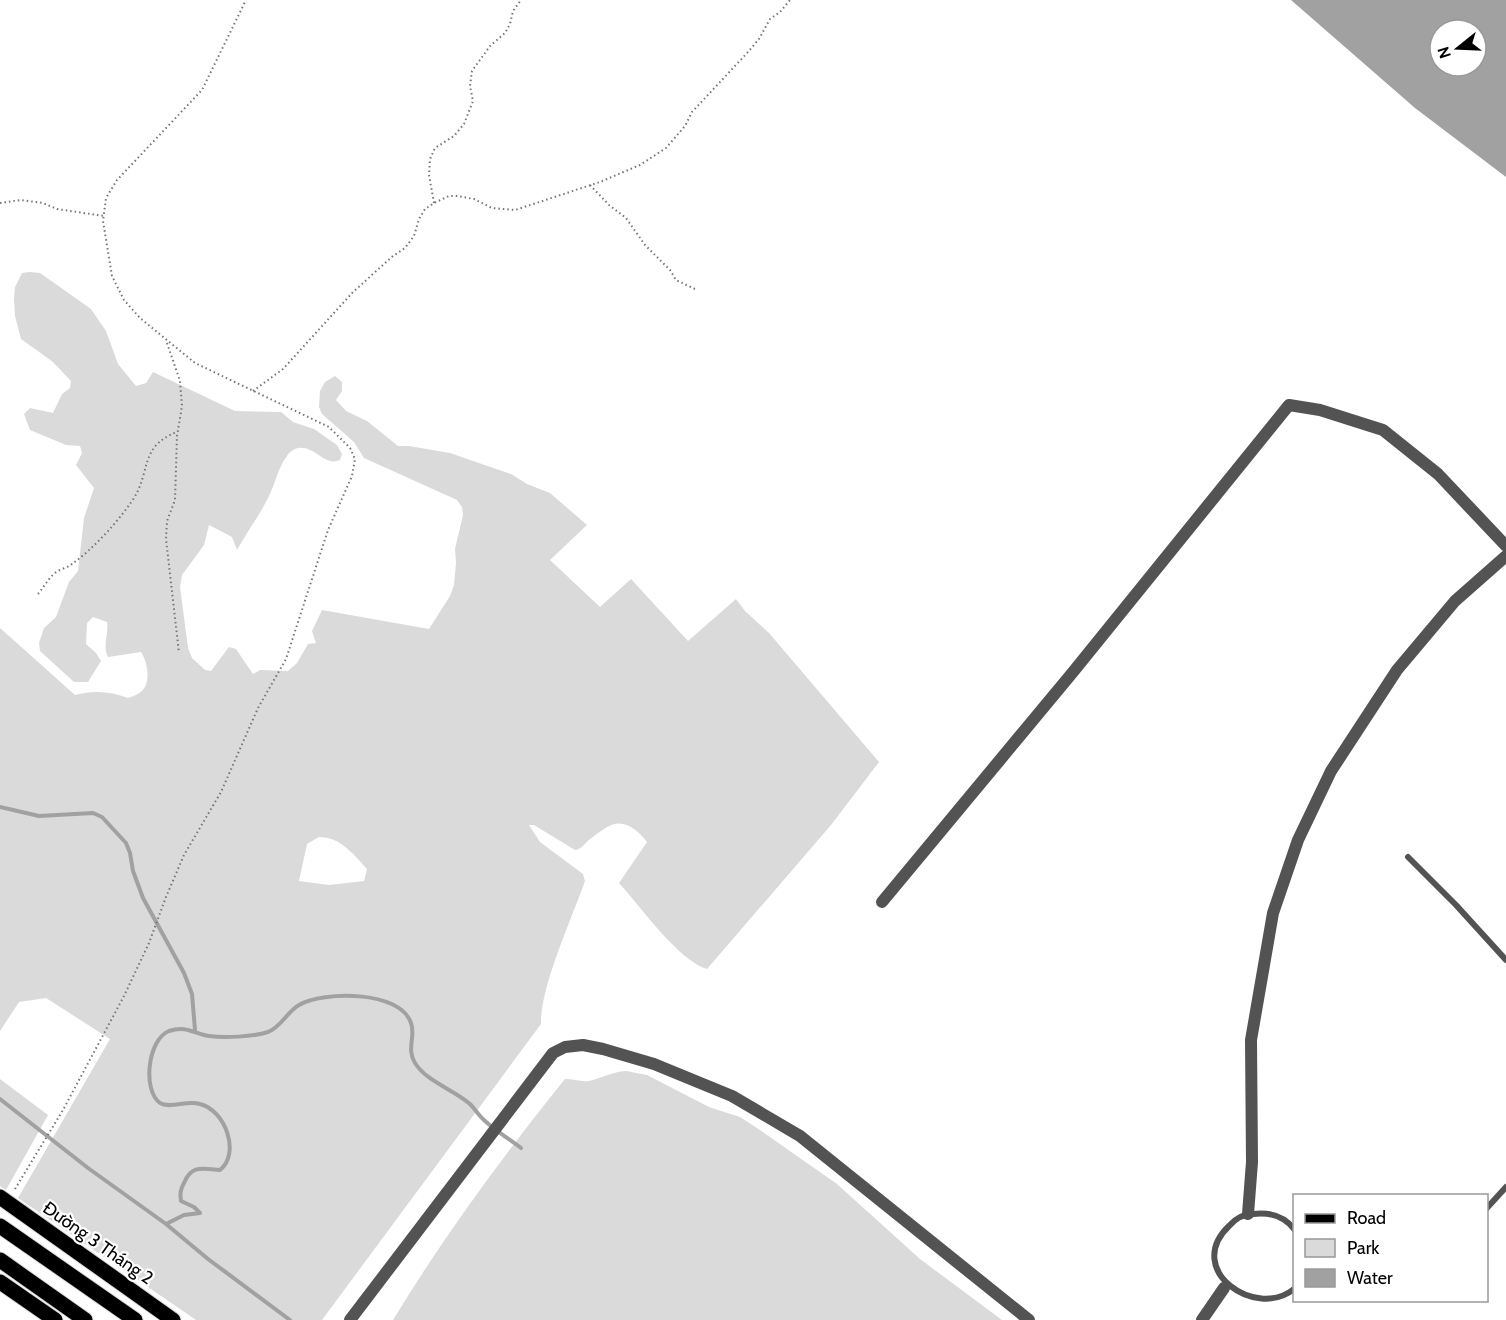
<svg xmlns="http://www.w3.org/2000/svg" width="1506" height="1320" viewBox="0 0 1506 1320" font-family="Cabin,sans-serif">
	<rect width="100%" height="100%" fill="#fff"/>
	<path fill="#dadada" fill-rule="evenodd" d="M30,272L40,273L91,309L106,331L118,364L136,386L146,383L153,372L235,411L281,412L293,422L314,429L337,445L342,454L340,460C324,467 315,445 298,448C294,449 289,452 287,456C278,467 275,485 268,498C259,516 247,532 237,550L232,537L209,525L204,545L182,575L180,587L188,648L192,658L205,670L211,671L229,647L236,649L253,674L260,670L288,671L297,663L308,644L316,643L312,631L322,610L429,629L450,596L454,585L456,563L455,549L463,515L462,507L457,500L364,458L354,442L322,414L319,407L320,391L325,382L335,376L342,382V391L336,400L346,411L367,421L398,446H409L450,453L511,474L527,484L550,493L587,525L550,560L600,607L631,579L688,641L736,599L745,611L769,633L879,762L831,825L707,969C679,961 640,906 619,883L647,842C640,833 628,821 615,824C607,825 596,835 590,839C584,844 582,849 575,850L534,825H529L540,842L583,874L585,881C572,918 540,987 541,1024L322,1320H196L18,1198L110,1039L46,998L19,1002L0,1031V628L75,695C93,690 111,691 128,698C134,696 142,693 145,687C150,677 147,661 141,652L108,657C102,646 109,634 107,622L93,617L87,623L86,644L96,653L101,661L88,682H74L40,651L39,643L44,628L56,617L69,582L78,571L84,518L94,488L76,465L82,453L80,446L66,445L30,430L24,414L30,408L53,413L62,394L70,388L71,381L53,362L21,339L15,316L14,299L15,287L22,273ZM319,837C341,837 354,855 367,869L364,881L329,885L299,881L307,844Z
		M626,1071L647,1075L709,1107L740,1117L760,1130L837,1184L920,1259L1002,1320H393C444,1236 503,1156 565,1079C573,1079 581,1082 589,1081C602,1078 612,1072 626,1071Z
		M0,1079L48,1115L6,1190L0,1186Z"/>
	<path fill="#a1a1a1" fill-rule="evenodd" d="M1291,0H1506V177L1415,108ZM1440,30H1476V66H1440Z"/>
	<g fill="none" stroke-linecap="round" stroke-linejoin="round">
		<path stroke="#a1a1a1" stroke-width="4" d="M0,807L39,816L93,813L102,817L126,843L130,853L133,871L143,898L184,973L192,994L195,1030
			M0,1099L88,1168L166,1224L208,1259L290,1320
			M166,1224L184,1215L200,1213L194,1207L181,1201C180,1194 180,1190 184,1183C192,1164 203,1169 220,1170C241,1153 225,1110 200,1104C187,1100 170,1109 160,1103C142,1090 148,1039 169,1031C187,1025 194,1034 209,1036C224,1038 253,1037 268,1032C281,1027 287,1012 299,1005C323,991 400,990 411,1023C416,1036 406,1049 415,1063C427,1082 453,1089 470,1104C475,1109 479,1116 485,1121C496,1131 509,1139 521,1148"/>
		<defs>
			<path id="primary" d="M0,1197L173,1320
				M0,1226L135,1320
				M0,1260L85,1320
				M0,1282L55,1320"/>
		</defs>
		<use href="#primary" stroke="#dbdbdb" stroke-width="17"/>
		<path stroke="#757575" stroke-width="2" stroke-dasharray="1.5 3" stroke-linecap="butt" d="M590,185L609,205L626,218L645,245L670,270L676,280L697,290
			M0,203L21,200L43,203L57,209L104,216
			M434,203L429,175L430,159L435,148L454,136L464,124L473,101L470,86L472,71L490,46L505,33L510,24L513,11L521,0
			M167,343L180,381L182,406L177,436L175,500L167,521L166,539L179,653
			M253,391L283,369L353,292L393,256L405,248L414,236L419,219L425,209L434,203L449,196H457L474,199L492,208L515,210L600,182L640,165L666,148L685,126L692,112L748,52L759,39L770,19L780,12L790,0
			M38,594C44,587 48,579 55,573C60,569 67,568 72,564C94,548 116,524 132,501C152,472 138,447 177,432
			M15,1189L63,1110L124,996L149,943L166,897L184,855L221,792L258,708L286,659L328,530L352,476L355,459L350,448L329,427L195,363L140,318L124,300L112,276L103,221L106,198L117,180L202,90L246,0"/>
		<path stroke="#535353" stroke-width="6" d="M1408,857L1456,905L1506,960
			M1486,1209L1506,1187
			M1294,1229C1284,1216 1269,1212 1253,1214C1244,1214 1235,1219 1229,1226C1183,1270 1256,1320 1294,1289"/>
		<path stroke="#535353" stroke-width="12" d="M882,902L1073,672L1289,405L1320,410L1383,430L1438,474L1506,546
			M1248,1214L1252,1162L1251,1040L1273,913L1298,840L1331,771L1397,670L1455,601L1506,556
			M350,1320L553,1053L565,1047L583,1045L603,1049L654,1064L732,1096L800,1136L1029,1320
			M1202,1320L1224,1288"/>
		<use href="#primary" stroke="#000" stroke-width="15"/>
	</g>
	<g text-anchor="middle" stroke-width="4.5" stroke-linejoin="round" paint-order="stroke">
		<g font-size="18" fill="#000" stroke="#fff">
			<text transform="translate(98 1243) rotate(35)" y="6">Đường 3 Tháng 2</text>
		</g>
	</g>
	<rect x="1293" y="1194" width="195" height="108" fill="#ffffff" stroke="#999999" stroke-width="1.5"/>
	<rect x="1305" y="1214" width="30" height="9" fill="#000000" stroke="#999999" stroke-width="1.5"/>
	<text x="1347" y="1224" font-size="18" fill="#000000">Road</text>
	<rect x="1305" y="1239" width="30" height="18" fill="#dadada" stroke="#999999" stroke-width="1.5"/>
	<text x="1347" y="1254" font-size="18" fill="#000000">Park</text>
	<rect x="1305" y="1269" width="30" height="18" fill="#a1a1a1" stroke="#999999" stroke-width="1.5"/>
	<text x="1347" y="1284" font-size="18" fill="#000000">Water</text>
	<g transform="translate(1458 48) rotate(252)"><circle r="28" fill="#ffffff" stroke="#999999" stroke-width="1.5"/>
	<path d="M0-4.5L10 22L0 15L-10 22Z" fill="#000000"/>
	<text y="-9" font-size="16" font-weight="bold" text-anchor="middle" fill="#000000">N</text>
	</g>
</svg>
